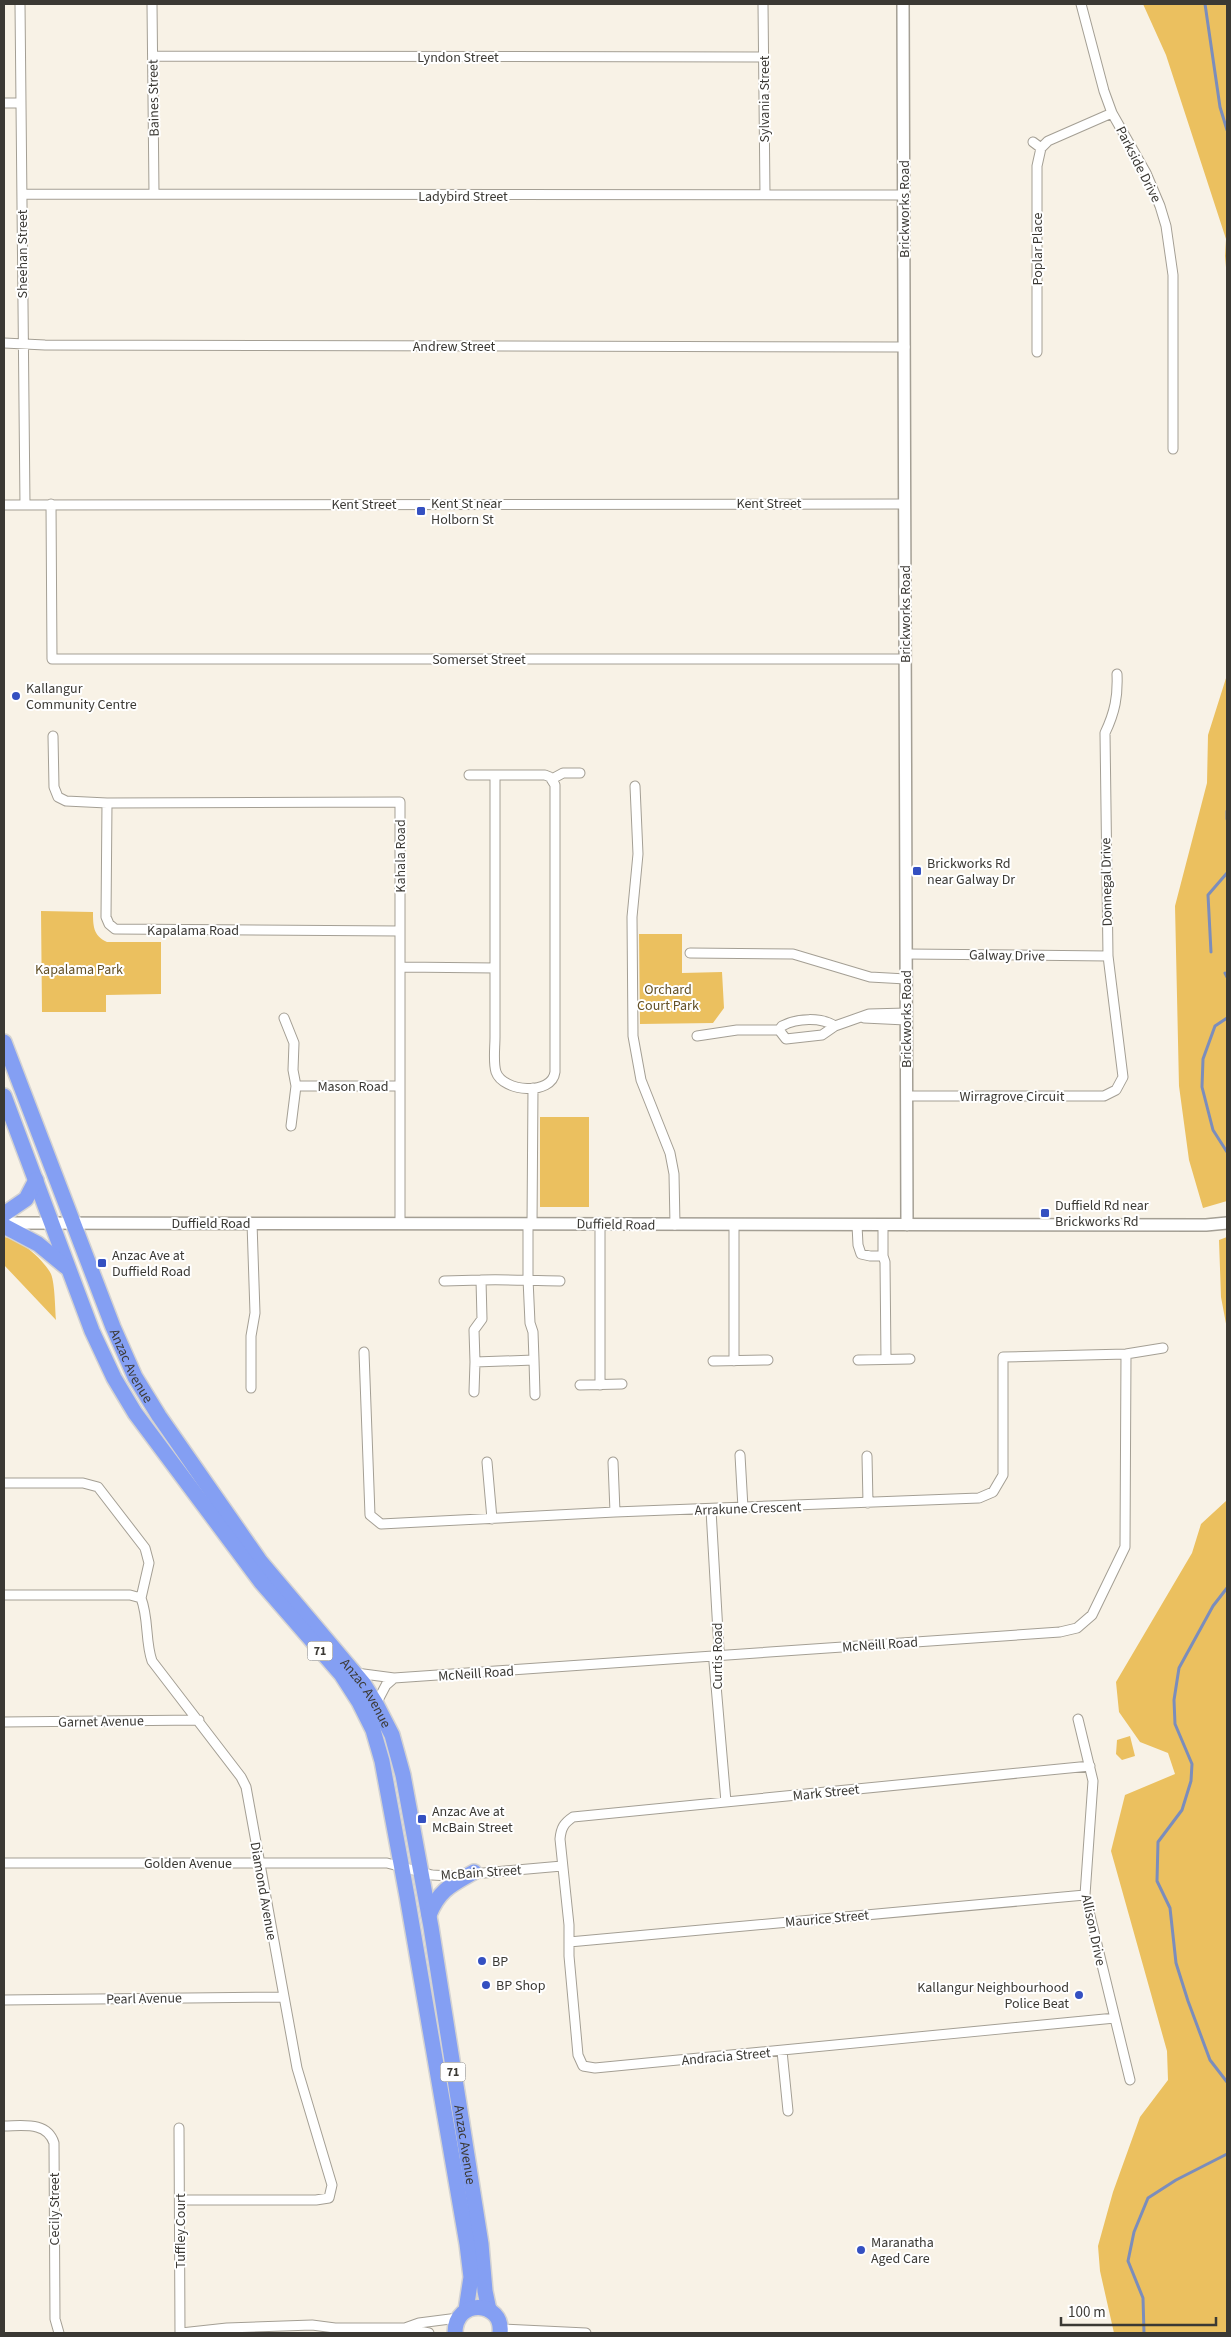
<svg xmlns="http://www.w3.org/2000/svg" width="1231" height="2337" viewBox="0 0 1231 2337" font-family="'Source Sans 3',sans-serif">
	<rect width="100%" height="100%" fill="#f8f2e6"/>
	<path fill="#ebc05f" d="M1143,4H1227V279L1225,256L1226,239L1166,55Z
		M1227,675V1201L1203,1208L1189,1160L1179,1086L1175,906L1207,783L1208,735Z
		M41,911L93,912C93,925 93,936 107,942H161V994L106,995V1012H42Z
		M639,934H682V973L722,972L724,1008L713,1023L640,1024Z
		M540,1117H589V1207H540Z
		M4,1237C19,1238 44,1260 51,1274C55,1284 55,1308 56,1320L4,1265Z
		M1227,1237V1329L1221,1297L1219,1240Z
		M1227,1437V2333H1114L1100,2271L1098,2246L1113,2192L1140,2117L1168,2080L1167,2051L1111,1851L1125,1795L1175,1774L1168,1753L1140,1742L1119,1712L1116,1682L1192,1553L1201,1524L1226,1501Z
		M1130,1736L1135,1756L1122,1760L1116,1754L1117,1740Z"/>
	<g fill="none" stroke-linecap="round" stroke-linejoin="round">
		<path stroke="#7b8dbc" stroke-width="3" d="M1205,4L1220,107L1227,130
			M1227,811V819
			M1211,952L1208,895L1227,873
			M1225,973L1227,977
			M1227,1018L1215,1026L1203,1059L1202,1087L1213,1130L1227,1152
			M1227,1588L1213,1606L1179,1668L1174,1700L1175,1724L1192,1764L1191,1781L1182,1810L1158,1842L1157,1881L1170,1908L1176,1963L1188,2001L1210,2060L1227,2082
			M1144,2333L1143,2298L1128,2261L1134,2232L1148,2198L1176,2180L1227,2154"/>
		<defs>
			<path id="minor" d="M20,4L25,505
				M152,4L154,193
				M763,4L765,195
				M1081,4L1104,91L1112,113L1146,173L1160,206L1166,226L1173,275V449
				M153,56L764,57
				M4,103H21
				M1033,142L1041,148L1048,141L1112,113
				M22,194L904,195
				M4,343L45,345L905,347
				M1037,352V166L1041,148
				M51,504L52,659H905
				M4,505L905,504
				M53,736L54,787L58,797L66,801L107,803L400,802V1223
				M469,775H545L550,777L555,785V1072C552,1096 503,1092 496,1072C493,1062 495,1048 495,1037C495,1014 495,991 495,968
				M552,779L563,773H580
				M635,786L638,854L632,917L633,1036L641,1080L670,1153L674,1174L675,1225
				M107,803L106,917L109,924L115,929L400,931
				M690,953L793,954L870,977L906,979
				M906,954L1108,956
				M401,967L495,968V775
				M284,1018L294,1043L293,1070L296,1086H400
				M864,1018L906,1020
				M779,1030L786,1039L822,1035L835,1026L869,1014L906,1013
				M697,1036L737,1030H779L782,1026C797,1018 821,1017 835,1026
				M907,1096H1104L1116,1090L1123,1077L1108,956L1105,733C1115,712 1118,696 1117,674
				M291,1126L296,1086
				M528,1224V1279L530,1323L533,1332L534,1360L475,1362L474,1330L482,1319L481,1280C507,1279 533,1281 560,1281
				M532,1224L533,1088
				M600,1224V1385
				M857,1225L858,1245L861,1254L870,1256H883L885,1262L886,1359
				M883,1256V1225
				M444,1281L481,1280
				M364,1352L370,1515L381,1524L615,1512L979,1498L993,1492L1003,1475V1357L1126,1354L1163,1348
				M534,1360L535,1395
				M858,1360L910,1359
				M713,1361L768,1360
				M734,1361V1225
				M580,1385L622,1384
				M251,1388V1336L255,1313L252,1223
				M474,1392L475,1362
				M740,1455L743,1508
				M867,1456L868,1503
				M487,1462L492,1519
				M613,1462L615,1512
				M4,1483H83L98,1487L145,1548L149,1563L141,1598
				M711,1510L719,1650L714,1662L726,1802
				M4,1595H130L141,1598C149,1619 145,1641 152,1661L241,1777L246,1787L297,2068L332,2185L329,2198L316,2200H180
				M356,1673L394,1678L1060,1632L1077,1628L1092,1615L1125,1547L1126,1354
				M376,1704L386,1685L394,1678
				M1078,1719L1093,1781L1085,1895L1130,2080
				M4,1722L199,1720
				M1090,1766L573,1817C564,1823 561,1828 560,1839L569,1925V1956L578,2055L583,2066L595,2068L1115,2018
				M4,1863H387L432,1875L450,1876L562,1866
				M569,1942L1085,1895
				M4,2000L283,1997
				M782,2051L788,2111
				M4,2126C22,2126 47,2121 54,2143L55,2319L59,2333
				M179,2128L180,2333
				M405,2328L429,2333
				M500,2329L586,2333
				M181,2333L227,2328L312,2325L335,2328H405L419,2323L458,2318"/>
			<path id="tertiary" d="M903,4L907,1225
				M4,1223L1206,1225L1227,1223"/>
			<g id="trunk">
				<path id="s1" d="M4,1042L113,1327L135,1377L159,1416L260,1561L363,1683L376,1704L392,1735L403,1775L431,1927L481,2244L485,2291L489,2310"/>
				<path d="M4,1096L92,1331L114,1378L135,1413L261,1582L341,1674L359,1702L373,1730L382,1761L407,1896L467,2244L471,2277L466,2310"/>
				<path d="M4,1214L26,1199L36,1180"/>
				<path d="M4,1226L38,1244L66,1267"/>
				<path d="M429,1915C439,1890 451,1885 474,1872"/>
				<path d="M455,2333C455,2297 504,2301 500,2333"/>
			</g>
		</defs>
		<use href="#minor" stroke="#a49f94" stroke-width="11"/>
		<use href="#tertiary" stroke="#a49f94" stroke-width="14"/>
		<use href="#trunk" stroke="#d4d3d2" stroke-width="18"/>
		<use href="#minor" stroke="#fff" stroke-width="9"/>
		<use href="#tertiary" stroke="#fff" stroke-width="11"/>
		<use href="#trunk" stroke="#849ff3" stroke-width="15"/>
	</g>
	<g fill="#3450c1" stroke="#fff" stroke-width="2">
		<rect x="416" y="506" width="10" height="10" rx="2.5"/>
		<circle cx="16" cy="696" r="5"/>
		<rect x="912" y="866" width="10" height="10" rx="2.5"/>
		<rect x="1040" y="1208" width="10" height="10" rx="2.5"/>
		<rect x="97" y="1258" width="10" height="10" rx="2.5"/>
		<rect x="417" y="1814" width="10" height="10" rx="2.5"/>
		<circle cx="482" cy="1961" r="5"/>
		<circle cx="486" cy="1985" r="5"/>
		<circle cx="1079" cy="1995" r="5"/>
		<circle cx="861" cy="2250" r="5"/>
	</g>
	<g text-anchor="middle" stroke-width="4" stroke-linejoin="round" paint-order="stroke">
		<g fill="#fff" stroke="#767471" stroke-width="1">
			<rect x="307.5" y="1641.5" width="25" height="19" rx="4"/>
			<rect x="440.5" y="2062.5" width="25" height="19" rx="4"/>
		</g>
		<g font-size="12" font-weight="bold" fill="#3b3934">
			<text x="320" y="1655">71</text>
			<text x="453" y="2076">71</text>
		</g>
		<g font-size="14" fill="#3b3934" stroke="#fff">
			<text x="458" y="62">Lyndon Street</text>
			<text transform="translate(153 98) rotate(-91)" y="5">Baines Street</text>
			<text transform="translate(764 99) rotate(-90)" y="5">Sylvania Street</text>
			<text transform="translate(1139 164) rotate(63)" y="5">Parkside Drive</text>
			<text x="463" y="201">Ladybird Street</text>
			<text transform="translate(904 209) rotate(-90)" y="5">Brickworks Road</text>
			<text transform="translate(1037 249) rotate(-90)" y="5">Poplar Place</text>
			<text transform="translate(22 254) rotate(-90)" y="5">Sheehan Street</text>
			<text x="454" y="351">Andrew Street</text>
			<text x="769" y="508">Kent Street</text>
			<text x="364" y="509">Kent Street</text>
			<text transform="translate(905 614) rotate(-90)" y="5">Brickworks Road</text>
			<text x="479" y="664">Somerset Street</text>
			<text transform="translate(400 856) rotate(-90)" y="5">Kahala Road</text>
			<text transform="translate(1106 882) rotate(-91)" y="5">Donnegal Drive</text>
			<text x="193" y="935">Kapalama Road</text>
			<text transform="translate(1007 955) rotate(1)" y="5">Galway Drive</text>
			<text transform="translate(906 1019) rotate(-90)" y="5">Brickworks Road</text>
			<text x="353" y="1091">Mason Road</text>
			<text x="1012" y="1101">Wirragrove Circuit</text>
			<text x="211" y="1228">Duffield Road</text>
			<text transform="translate(616 1224) rotate(1)" y="5">Duffield Road</text>
			<text dy="5" stroke="none"><textPath href="#s1" startOffset="348">Anzac Avenue</textPath></text>
			<text transform="translate(748 1508) rotate(-2)" y="5">Arrakune Crescent</text>
			<text transform="translate(880 1644) rotate(-4)" y="5">McNeill Road</text>
			<text transform="translate(717 1656) rotate(-90)" y="5">Curtis Road</text>
			<text transform="translate(476 1673) rotate(-4)" y="5">McNeill Road</text>
			<text dy="5" stroke="none"><textPath href="#s1" startOffset="752">Anzac Avenue</textPath></text>
			<text transform="translate(101 1721) rotate(-1)" y="5">Garnet Avenue</text>
			<text transform="translate(826 1792) rotate(-6)" y="5">Mark Street</text>
			<text x="188" y="1868">Golden Avenue</text>
			<text transform="translate(481 1872) rotate(-4)" y="5">McBain Street</text>
			<text transform="translate(264 1891) rotate(80)" y="5">Diamond Avenue</text>
			<text transform="translate(827 1918) rotate(-5)" y="5">Maurice Street</text>
			<text transform="translate(1094 1930) rotate(78)" y="5">Allison Drive</text>
			<text transform="translate(144 1998) rotate(-1)" y="5">Pearl Avenue</text>
			<text transform="translate(726 2056) rotate(-5)" y="5">Andracia Street</text>
			<text dy="5" stroke="none"><textPath href="#s1" startOffset="1218">Anzac Avenue</textPath></text>
			<text transform="translate(54 2209) rotate(-90)" y="5">Cecily Street</text>
			<text transform="translate(180 2231) rotate(-90)" y="5">Tuffley Court</text>
		</g>
		<g font-size="14" fill="#3b3934" stroke="#fff" text-anchor="start">
			<text x="431" y="508">Kent St near<tspan x="431" dy="16">Holborn St</tspan></text>
			<text x="26" y="693">Kallangur<tspan x="26" dy="16">Community Centre</tspan></text>
			<text x="927" y="868">Brickworks Rd<tspan x="927" dy="16">near Galway Dr</tspan></text>
			<text x="1055" y="1210">Duffield Rd near<tspan x="1055" dy="16">Brickworks Rd</tspan></text>
			<text x="112" y="1260">Anzac Ave at<tspan x="112" dy="16">Duffield Road</tspan></text>
			<text x="432" y="1816">Anzac Ave at<tspan x="432" dy="16">McBain Street</tspan></text>
			<text x="492" y="1966">BP</text>
			<text x="496" y="1990">BP Shop</text>
			<text x="1069" y="1992" text-anchor="end">Kallangur Neighbourhood<tspan x="1069" dy="16">Police Beat</tspan></text>
			<text x="871" y="2247">Maranatha<tspan x="871" dy="16">Aged Care</tspan></text>
		</g>
		<g font-size="14" fill="#635026" stroke="#fff">
			<text x="79" y="974">Kapalama Park</text>
			<text x="668" y="994">Orchard<tspan x="668" dy="16">Court Park</tspan></text>
		</g>
	</g>
	<rect width="1231" height="2337" fill="none" stroke="#3b3934" stroke-width="10"/>
	<path d="M1061 2317v8h155v-8" fill="none" stroke="#3b3934" stroke-width="2.5"/>
	<text x="1068" y="2317" font-size="15" fill="#3b3934" stroke="#ffffff" stroke-width="4" paint-order="stroke">100 m</text>
</svg>
